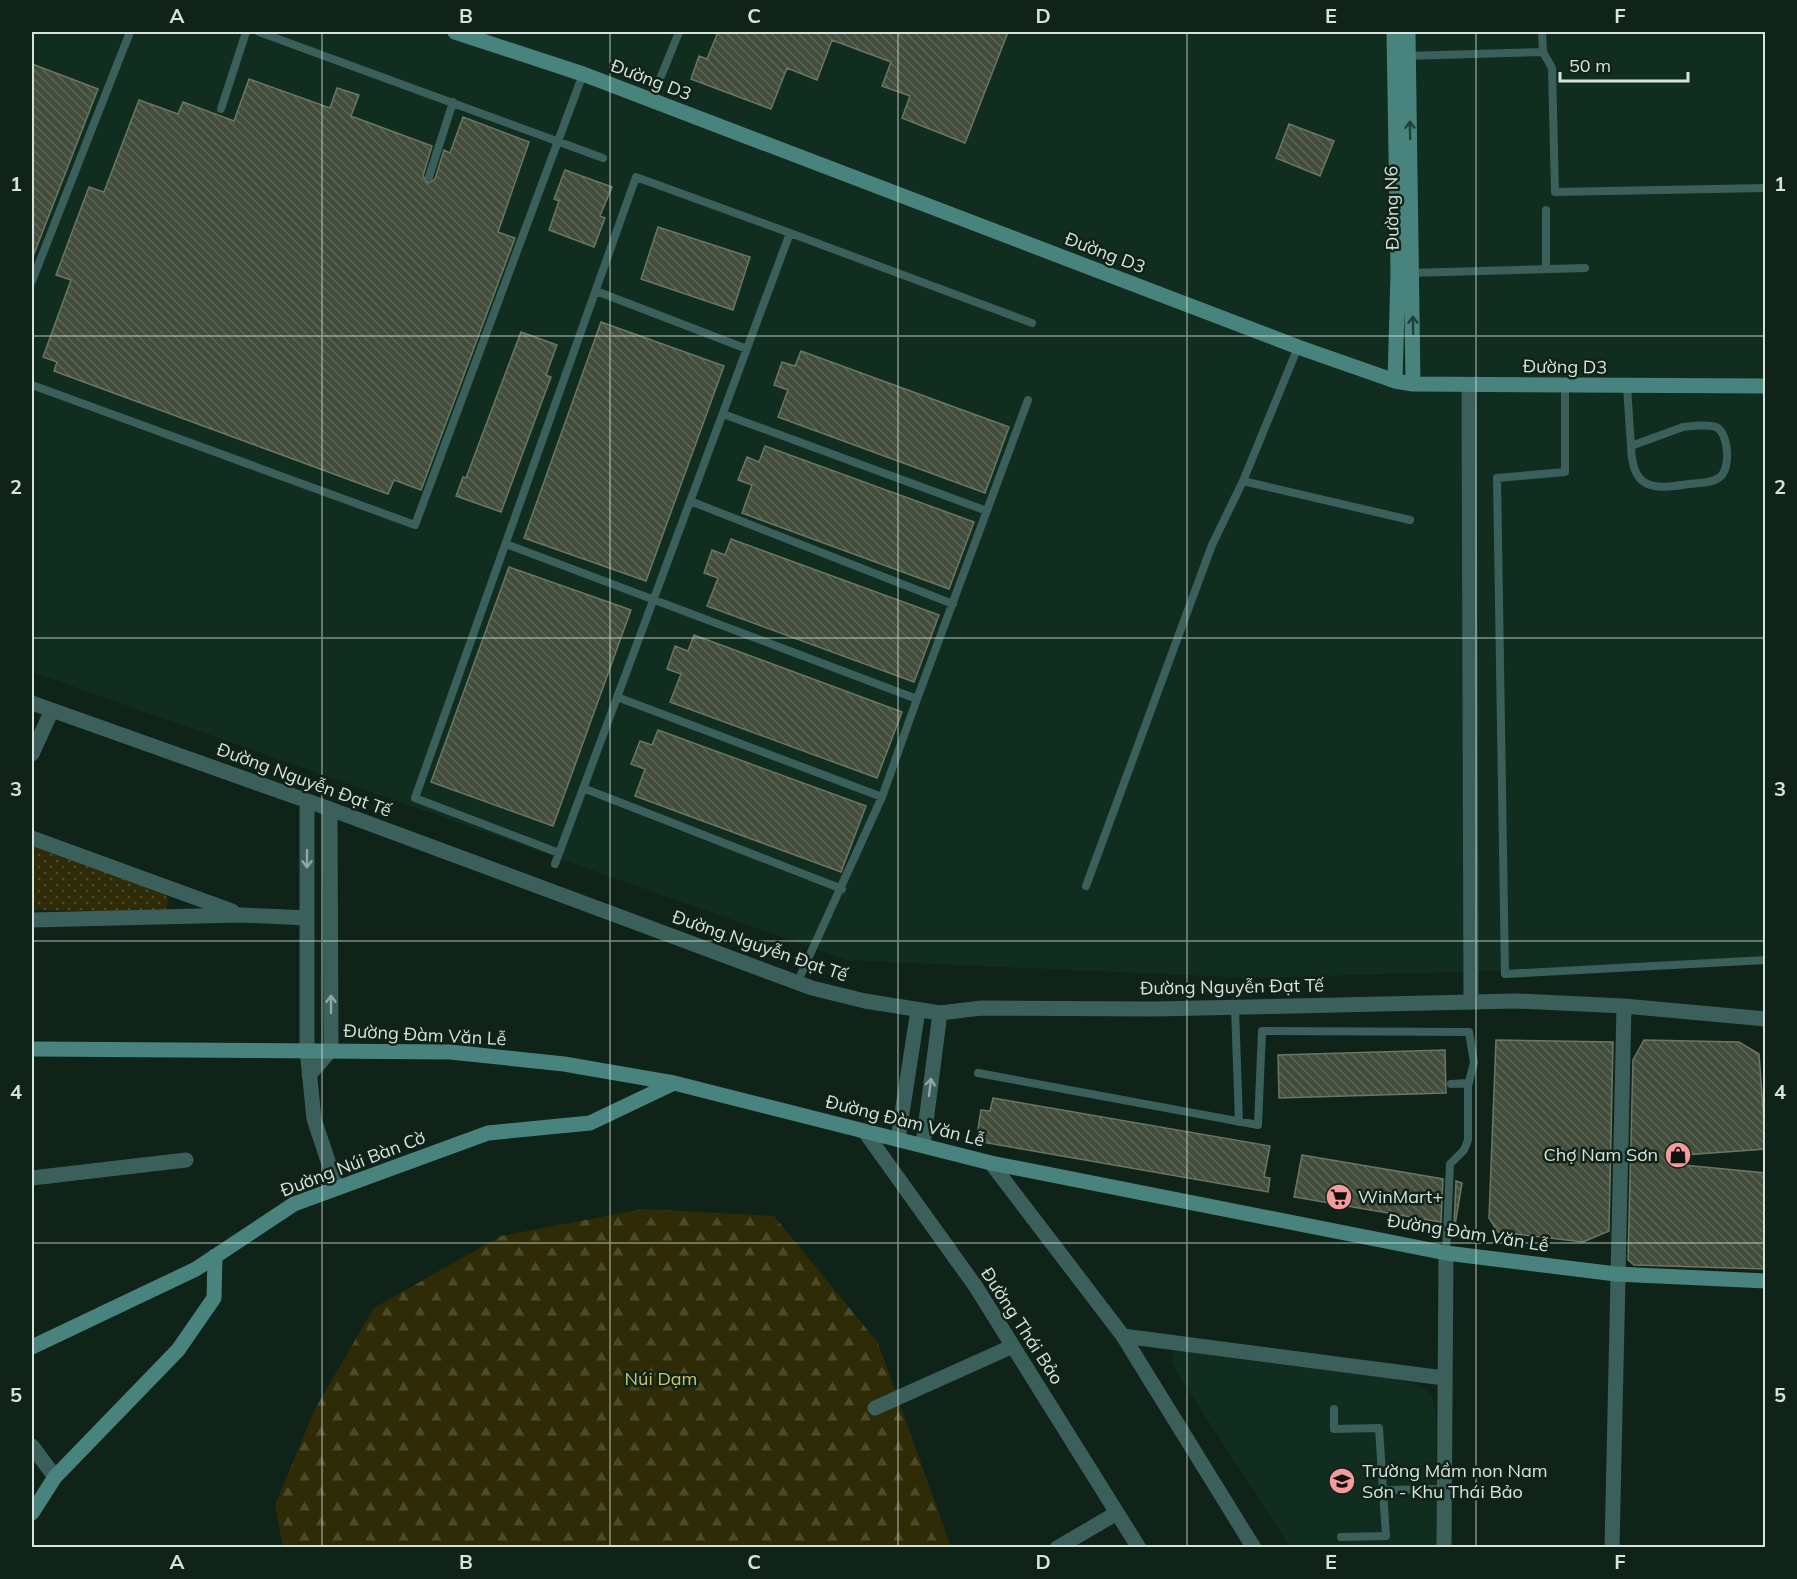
<svg xmlns="http://www.w3.org/2000/svg" width="1797" height="1579" viewBox="0 0 1797 1579" font-family="Mulish,sans-serif">
	<defs>
		<pattern id="grass-dots" width="8" height="8" patternUnits="userSpaceOnUse" patternTransform="scale(1.5)"><rect width="8" height="8" fill="#2f2b06"/><path d="M2 2h.1M6 6h.1" fill="none" stroke="#4c4a2a" stroke-width="1.8" stroke-linecap="round"/></pattern>
		<pattern id="forest-firs" width="22" height="20" patternUnits="userSpaceOnUse" patternTransform="scale(1.5)"><rect width="22" height="20" fill="#2f2b06"/><path d="M5 1l3.5 6h-7zM16 11l3.5 6h-7z" fill="#4c4a2a"/></pattern>
		<pattern id="building-back-hatch" width="6" height="6" patternUnits="userSpaceOnUse" patternTransform="scale(1.5)"><rect width="6" height="6" fill="#434d3b"/><path d="M-1 5l2 2M0 0l6 6M5-1l2 2" fill="none" stroke="#5d6657"/></pattern>
	</defs>
	<rect width="100%" height="100%" fill="#102319"/>
	<path fill="#112d1f" d="M32,32H1765V963L1251,978L846,960L32,672Z
		M1180,1349L1399,1380L1414,1383L1426,1390L1433,1398L1436,1414L1437,1547H1290L1177,1373L1172,1360L1173,1353Z"/>
	<path fill="url(#grass-dots)" d="M32,846L166,894L168,901L166,909L158,912L32,910Z"/>
	<path fill="url(#forest-firs)" d="M643,1209L774,1216L878,1343L951,1547H283L275,1505L315,1409L374,1308L501,1236Z"/>
	<path fill="url(#building-back-hatch)" stroke="#6b7663" stroke-width="1.5" d="M718,32H1008L965,143L902,118L910,96L882,86L891,62L832,40L817,80L787,68L771,109L691,79L699,56L707,59Z
		M32,64L98,89L32,259Z
		M249,79L330,108L337,88L359,95L351,116L432,146L423,176L428,183L435,179L444,150L450,153L463,117L529,142L498,232L515,238L421,490L394,480L388,494L54,371L57,362L43,357L71,280L56,275L89,187L104,192L139,100L178,114L183,102L234,121Z
		M1289,124L1334,141L1320,176L1276,158Z
		M565,170L612,187L600,216L605,218L594,247L549,230L559,201L554,199Z
		M658,227L750,257L733,310L641,279Z
		M601,322L724,366L646,581L524,538Z
		M521,332L557,345L546,375L551,377L501,512L456,496L463,477L466,478Z
		M801,351L1009,427L985,493L778,417L788,390L774,385L782,362L795,366Z
		M765,446L974,522L949,589L742,513L752,485L738,480L747,457L759,462Z
		M731,539L939,615L914,682L707,606L718,578L704,573L712,550L725,555Z
		M509,567L631,610L553,826L431,782Z
		M694,635L902,712L877,778L670,702L681,674L667,669L675,646L688,651Z
		M658,730L866,806L841,872L635,796L645,769L631,764L640,741L652,745Z
		M1496,1040L1613,1042L1609,1231L1583,1242L1498,1232L1489,1218Z
		M1644,1040L1739,1042L1759,1054L1766,1149L1684,1155L1683,1165L1766,1173V1269L1634,1265L1628,1260L1633,1060Z
		M1445,1050L1446,1093L1279,1098L1278,1055Z
		M993,1098L1270,1146L1264,1177L1270,1178L1268,1192L976,1141L981,1110L990,1111Z
		M1302,1155L1443,1179L1441,1222L1294,1197Z
		M1456,1181L1462,1183L1455,1225L1454,1224Z"/>
	<g fill="none" stroke-linecap="round" stroke-linejoin="round">
		<path stroke="#3b5f5b" stroke-width="8" d="M259,32L603,158
			M1542,32L1543,52L1552,68L1555,192L1766,188
			M1405,56L1543,52
			M651,101L679,32
			M221,109L246,32
			M429,177L453,102
			M1546,210V269
			M1410,273L1585,268
			M32,281L130,32
			M596,291L747,349
			M32,385L415,525L583,74
			M1565,386V472L1497,478L1505,974L1766,960
			M1627,387L1631,446
			M723,414L987,511
			M1683,427C1693,426 1707,424 1716,427C1729,433 1731,468 1720,477C1713,483 1698,483 1689,484C1651,490 1632,489 1631,446Z
			M1243,481L1410,520
			M690,501L953,604
			M506,544L917,699L882,797L797,983
			M617,697L882,797
			M917,699L1028,400
			M583,788L842,889
			M559,853L415,798L636,177L790,233
			M555,864L790,233L1032,323
			M1086,886L1212,545L1243,481L1298,347
			M1235,1008L1239,1122
			M978,1073L1258,1125L1262,1031L1469,1032L1474,1062L1468,1086V1140L1464,1150L1450,1164L1446,1253
			M1451,1084L1469,1083
			M1334,1409V1429L1379,1428L1383,1490
			M1341,1537L1386,1536L1383,1490L1444,1489"/>
		<path stroke="#3b5f5b" stroke-width="15" d="M1469,385L1471,1001
			M32,703L330,809L812,988L865,1001L940,1013L982,1008L1154,1009L1517,1001L1624,1006L1766,1019
			M32,754L52,710
			M307,801V1049L314,1119L337,1188
			M32,838L232,911
			M32,920L241,915L307,918
			M309,1075L331,1050L330,809
			M865,1132L976,1287L1139,1548
			M898,1139L918,1010
			M923,1145L940,1013
			M991,1163L1123,1336L1254,1548
			M32,1178L186,1160
			M1123,1336L1444,1378
			M875,1408L1013,1346
			M32,1446L55,1477
			M1057,1548L1117,1513
			M1444,1548L1446,1253
			M1612,1548L1624,1006"/>
		<path stroke="#49837e" stroke-width="15" d="M455,32L583,74L1298,347L1395,381L1413,384L1766,386
			M1394,32L1398,273L1395,381
			M1408,32L1413,384
			M32,1049L450,1052L564,1064L674,1083L991,1163L1446,1253L1616,1274L1766,1281
			M32,1347L196,1269L294,1204L488,1133L590,1123L674,1083
			M32,1513L55,1477L178,1350L214,1298L215,1256"/>
	</g>
	<defs><path id="oneway-shaft" d="M-6 0H5M1.5-3L5.5 0L1.5 3" fill="none" stroke-width="1.6" stroke-linecap="round" stroke-linejoin="round" transform="scale(1.5)"/></defs>
	<g stroke="#214037">
		<use href="#oneway-shaft" transform="translate(1410 130) rotate(-91)"/>
		<use href="#oneway-shaft" transform="translate(1413 325) rotate(-91)"/>
	</g>
	<g stroke="#91a8a2">
		<use href="#oneway-shaft" transform="translate(307 859) rotate(90)"/>
		<use href="#oneway-shaft" transform="translate(331 1004) rotate(-90)"/>
		<use href="#oneway-shaft" transform="translate(930 1087) rotate(-83)"/>
	</g>
	<path fill="none" stroke="#d7e3dc" stroke-width="1.5" stroke-opacity="0.55" d="M322,32V1548M610,32V1548M898,32V1548M1187,32V1548M1476,32V1548M32,336H1766M32,638H1766M32,941H1766M32,1243H1766"/>
	<defs>
		<symbol id="shop-disc" viewBox="-11 -11 22 22"><circle r="9.5" fill="#f59b9c" stroke="#102319"/><path d="M-5-2.5h2.3a2.7 3.5 0 0 1 5.4 0H5L5.5 6h-11ZM-1.5-2.5h3a1.5 2.3 0 0 0-3 0Z" fill="#111"/></symbol>
		<symbol id="supermarket-disc" viewBox="-11 -11 22 22"><circle r="9.5" fill="#f59b9c" stroke="#102319"/><path d="M-6-5.5h2.5l.6 2H6L4.5 2H-2.5L-4.4-4H-6ZM-1.5 3.2a1.3 1.3 0 1 0 .1 0ZM3 3.2a1.3 1.3 0 1 0 .1 0Z" fill="#111"/></symbol>
		<symbol id="school-disc" viewBox="-11 -11 22 22"><circle r="9.5" fill="#f59b9c" stroke="#102319"/><path d="M0-5L7-2L0 1L-7-2ZM-4 1L0 2.5L4 1V4Q0 6-4 4Z" fill="#111"/></symbol>
	</defs>
	<g fill-rule="evenodd">
		<use href="#shop-disc" x="1663" y="1140" width="30" height="30"/>
		<use href="#supermarket-disc" x="1324" y="1182" width="30" height="30"/>
		<use href="#school-disc" x="1327" y="1466" width="30" height="30"/>
	</g>
	<g text-anchor="middle" stroke-width="5" stroke-linejoin="round" paint-order="stroke">
		<g font-size="18" fill="#d7e3dc" stroke="#102319">
			<text transform="translate(651 80) rotate(21)" y="6">Đường D3</text>
			<text transform="translate(1392 208) rotate(-91)" y="6">Đường N6</text>
			<text transform="translate(1105 253) rotate(21)" y="6">Đường D3</text>
			<text transform="translate(1565 367) rotate(1)" y="6">Đường D3</text>
			<text transform="translate(304 780) rotate(20)" y="6">Đường Nguyễn Đạt Tế</text>
			<text transform="translate(760 946) rotate(19)" y="6">Đường Nguyễn Đạt Tế</text>
			<text transform="translate(1232 987) rotate(-1)" y="6">Đường Nguyễn Đạt Tế</text>
			<text transform="translate(425 1035) rotate(3)" y="6">Đường Đàm Văn Lễ</text>
			<text transform="translate(905 1121) rotate(14)" y="6">Đường Đàm Văn Lễ</text>
			<text transform="translate(353 1164) rotate(-21)" y="6">Đường Núi Bàn Cờ</text>
			<text transform="translate(1468 1233) rotate(9)" y="6">Đường Đàm Văn Lễ</text>
			<text transform="translate(1022 1326) rotate(57)" y="6">Đường Thái Bảo</text>
		</g>
		<g font-size="18" fill="#d7e3dc" stroke="#102319" text-anchor="start">
			<text x="1658" y="1161" text-anchor="end">Chợ Nam Sơn</text>
			<text x="1358" y="1203">WinMart+</text>
			<text x="1362" y="1477">Trường Mầm non Nam<tspan x="1362" dy="21">Sơn - Khu Thái Bảo</tspan></text>
		</g>
		<g font-size="18" fill="#d0c764" stroke="#102319">
			<text x="661" y="1385">Núi Dạm</text>
		</g>
	</g>
	<rect width="1797" height="1579" fill="none" stroke="#102319" stroke-width="66"/>
	<path d="M1560 72v9h128v-9" fill="none" stroke="#d7e3dc" stroke-width="3"/>
	<text x="1569" y="72" font-size="18" fill="#d7e3dc" stroke="#102319" stroke-width="4.5" paint-order="stroke">50 m</text>
	<rect x="33" y="33" width="1731" height="1513" fill="none" stroke="#d7e3dc" stroke-width="2"/>
	<g font-size="20" text-anchor="middle" font-weight="bold" fill="#d7e3dc">
		<text x="177" y="23">A</text>
		<text x="466" y="23">B</text>
		<text x="754" y="23">C</text>
		<text x="1043" y="23">D</text>
		<text x="1331" y="23">E</text>
		<text x="1620" y="23">F</text>
		<text x="16" y="191">1</text>
		<text x="1780" y="191">1</text>
		<text x="16" y="494">2</text>
		<text x="1780" y="494">2</text>
		<text x="16" y="796">3</text>
		<text x="1780" y="796">3</text>
		<text x="16" y="1099">4</text>
		<text x="1780" y="1099">4</text>
		<text x="16" y="1402">5</text>
		<text x="1780" y="1402">5</text>
		<text x="177" y="1569">A</text>
		<text x="466" y="1569">B</text>
		<text x="754" y="1569">C</text>
		<text x="1043" y="1569">D</text>
		<text x="1331" y="1569">E</text>
		<text x="1620" y="1569">F</text>
	</g>
</svg>
